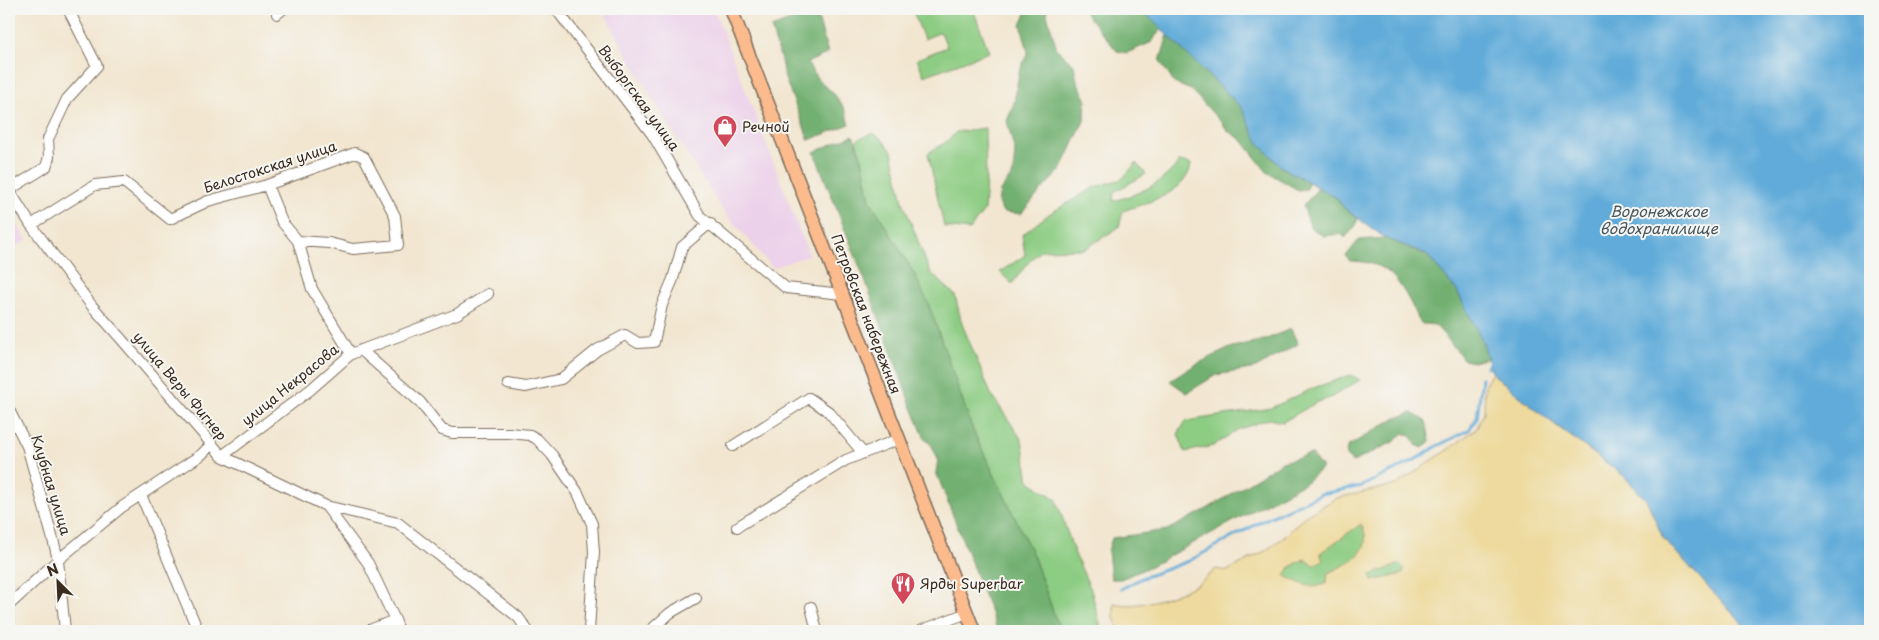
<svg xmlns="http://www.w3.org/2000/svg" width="1879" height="640" viewBox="0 0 1879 640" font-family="'Playpen Sans',sans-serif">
	<rect width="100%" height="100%" fill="#f6f6f2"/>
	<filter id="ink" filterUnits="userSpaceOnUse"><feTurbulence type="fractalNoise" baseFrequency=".02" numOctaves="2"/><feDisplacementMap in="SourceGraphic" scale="10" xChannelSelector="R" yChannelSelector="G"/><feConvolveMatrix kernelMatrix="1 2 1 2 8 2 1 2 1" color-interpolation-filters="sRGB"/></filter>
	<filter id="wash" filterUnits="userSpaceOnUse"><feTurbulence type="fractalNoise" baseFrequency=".0096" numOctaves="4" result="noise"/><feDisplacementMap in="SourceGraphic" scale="20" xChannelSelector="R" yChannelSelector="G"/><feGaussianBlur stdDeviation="1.12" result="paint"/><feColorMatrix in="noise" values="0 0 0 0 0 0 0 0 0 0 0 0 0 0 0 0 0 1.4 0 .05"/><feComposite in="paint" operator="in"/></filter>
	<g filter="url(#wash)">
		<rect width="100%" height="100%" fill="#f2e6d0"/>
		<path fill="#ecd1ea" d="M602,9H714L809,255L773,268L721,208L649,93Z
			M9,211L27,240L9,251Z"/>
		<path fill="#8dcc83" stroke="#647b50" d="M912,9H973L989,52L924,76L917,59L947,47L941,32L924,39Z
			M985,128L986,179L984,211L969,230L944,227L928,153L946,142L956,132Z
			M873,133L882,139L892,151L903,202L930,272L955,295L962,324L991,394L1022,440L1029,481L1056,499L1074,552L1091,590L1102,631H1060L1033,555L974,433L915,275L870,200L862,159L856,141L860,138Z
			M1180,161L1191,164C1187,194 1147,202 1123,211L1119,227L1085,249L1041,250L1027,264L1012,284L1000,272L1025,255L1022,235L1049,214L1095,187L1122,179L1136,163L1146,174L1114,192L1113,201C1141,193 1161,185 1180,161Z
			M1351,375L1360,380L1330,398L1317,402L1283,422L1269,419L1237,430L1213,446L1185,452L1178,434L1186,421L1271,408L1316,387Z
			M1361,524C1363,527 1365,531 1366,535C1370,555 1343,567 1328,573L1327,583C1310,591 1300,583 1284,576C1295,560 1304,559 1322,560L1320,553Z
			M1400,564L1404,568L1403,574L1372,582L1371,575Z"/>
		<path fill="#72b071" stroke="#566d48" d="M1028,9H1048L1047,14L1057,49L1074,65L1077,81L1086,98L1085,119L1061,170L1046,185L1021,214L1003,212L998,203L1000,191L1013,174L1015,152L1007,121L1014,103L1019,73L1028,52L1021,24Z
			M1082,9H1141L1161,28L1152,42L1127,53L1117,51Z
			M816,11L828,53L807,63L817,78L835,95L845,110L850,124L809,140L784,76L781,60L771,28Z
			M1168,35L1241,107L1258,142L1280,166L1308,182L1307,189L1298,190L1267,172L1241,139L1228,131L1223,124L1191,90L1174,83L1160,61Z
			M853,135L862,159L870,200L915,275L929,305L974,433L1033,555L1060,631H998L936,472L938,459L932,446L925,439L910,403L865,280L814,152Z
			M1318,188L1337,198L1344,208L1358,218L1355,227L1345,238L1341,234L1324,236L1311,228L1303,206Z
			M1385,238L1426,254L1457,291L1482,340L1488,358L1473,362L1464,360C1460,355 1439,327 1434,325C1431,324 1425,324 1422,324C1413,314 1415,310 1409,300C1393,272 1383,262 1350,261L1346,256L1359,240Z
			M1291,329L1298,344L1256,368L1216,375L1187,393L1170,381L1195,365L1232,347L1264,340Z
			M1412,413L1426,421L1430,441L1423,448L1416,445L1413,438L1404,433L1395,441L1353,462L1346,456L1347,447L1395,418Z
			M1311,454L1322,468L1306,482L1149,567L1121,579H1111L1108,551L1112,538L1167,530L1207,509L1282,462Z"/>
		<path fill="#eeda9e" stroke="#94825e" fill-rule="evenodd" d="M1492,373L1546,418L1624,476L1647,501L1663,538L1749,631H1119L1114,617V603C1138,610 1176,595 1198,584C1204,580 1210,574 1216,569L1227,571L1265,551L1284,537L1305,516L1337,498L1396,485L1456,444L1477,428L1484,412L1485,384ZM1361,524C1376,551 1350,563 1328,573L1327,583C1310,591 1300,583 1285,576L1290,567L1304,559L1314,565L1323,560L1320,553ZM1400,564L1404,568L1403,574L1372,581L1371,575Z"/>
		<path fill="#61abd9" stroke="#4e6a7c" d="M1141,9H1870V631H1749L1663,538L1647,501L1624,476L1546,418L1492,373L1482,340L1457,291L1426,254L1385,238L1344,208L1337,198L1280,166L1258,142L1241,107Z"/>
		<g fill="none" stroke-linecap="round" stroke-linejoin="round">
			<path stroke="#61abd9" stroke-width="3" d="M1487,367L1491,359
				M1121,589L1142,578L1189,561L1262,521L1321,494L1362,486L1410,463L1439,445L1469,430L1477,418L1482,378"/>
		</g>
	</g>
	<g filter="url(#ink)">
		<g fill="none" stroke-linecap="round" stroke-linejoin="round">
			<defs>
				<path id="minor" d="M556,9L652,134L700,216L786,288L842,294
					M277,14L283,9
					M267,185L282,222L298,241L312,289L351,354
					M9,190L31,225L92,306L123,341L222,456L326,506L398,523L518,617L528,631
					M9,190L46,167L49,157L48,139L67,99L97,66L68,9
					M31,225L95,185L124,182L170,219L208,201L267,185L355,153L364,157L395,216L398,245L353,249L329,243L298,241
					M361,350L420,402L442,430L452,433H509L530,435L537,439L552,455L578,493L592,524L594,552L589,631
					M508,384L526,387L561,379L597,350L625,335L638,343L654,342L662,305L673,279L682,247L710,223
					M9,410L27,446L55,547L58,560L65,631
					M733,446L809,398L829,412L863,453
					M222,456L310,390L351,354L457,314L488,294
					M141,495L198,631
					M326,506L368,563L395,620L399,631
					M737,527L846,460L899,439
					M9,605L58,560L122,507L201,455L211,445
					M811,607L817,631
					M367,631L395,620
					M650,631L670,613L696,598
					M920,631L967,613"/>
				<path id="major" d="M731,9L974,631"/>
			</defs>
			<use href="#minor" stroke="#7b6c5c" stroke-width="12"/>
			<use href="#major" stroke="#7b6c5c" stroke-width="15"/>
			<use href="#minor" stroke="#fff" stroke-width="10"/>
			<use href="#major" stroke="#fbbb8d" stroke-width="12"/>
		</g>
	</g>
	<defs>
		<symbol id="shop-pin" viewBox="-11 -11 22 30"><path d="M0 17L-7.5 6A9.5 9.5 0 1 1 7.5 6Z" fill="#d1495b" stroke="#f6f6f2"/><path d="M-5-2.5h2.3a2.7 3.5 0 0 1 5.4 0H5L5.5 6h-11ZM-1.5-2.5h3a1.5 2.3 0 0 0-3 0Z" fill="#fff"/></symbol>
		<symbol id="restaurant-pin" viewBox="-11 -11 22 30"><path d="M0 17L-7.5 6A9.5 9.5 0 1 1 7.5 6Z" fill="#d1495b" stroke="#f6f6f2"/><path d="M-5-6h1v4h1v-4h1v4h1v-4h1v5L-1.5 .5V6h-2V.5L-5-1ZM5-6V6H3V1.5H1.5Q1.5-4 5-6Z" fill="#fff"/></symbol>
	</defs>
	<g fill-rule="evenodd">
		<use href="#shop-pin" x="711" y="113" width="28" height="38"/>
		<use href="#restaurant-pin" x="889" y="570" width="28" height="38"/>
	</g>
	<g text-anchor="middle" stroke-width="4" stroke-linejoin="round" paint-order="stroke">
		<g font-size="14" fill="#3b2a1e" stroke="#f6f6f2">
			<text transform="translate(639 98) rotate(54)" y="5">Выборгская улица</text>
			<text transform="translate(270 167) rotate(-18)" y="5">Белостокская улица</text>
			<text transform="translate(866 314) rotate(69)" y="5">Петровская набережная</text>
			<text transform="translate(290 385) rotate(-39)" y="5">улица Некрасова</text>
			<text transform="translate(180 386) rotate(50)" y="5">улица Веры Фигнер</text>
			<text transform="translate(51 485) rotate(73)" y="5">Клубная улица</text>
		</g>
		<g font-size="14" fill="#3b2a1e" stroke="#f6f6f2" text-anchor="start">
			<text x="742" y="132">Речной</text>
			<text x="920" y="589">Ярды Superbar</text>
		</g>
		<g font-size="15" font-style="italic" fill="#48575f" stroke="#f6f6f2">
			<text x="1659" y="217">Воронежское<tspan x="1659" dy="17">водохранилище</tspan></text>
		</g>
	</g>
	<rect width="1879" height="640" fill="none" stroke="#f6f6f2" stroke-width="30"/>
	<g transform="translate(58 582) rotate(336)" stroke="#f6f6f2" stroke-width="4" paint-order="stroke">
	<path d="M0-4L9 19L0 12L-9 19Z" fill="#3b2a1e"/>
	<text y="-8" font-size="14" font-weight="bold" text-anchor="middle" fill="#3b2a1e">N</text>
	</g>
</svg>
